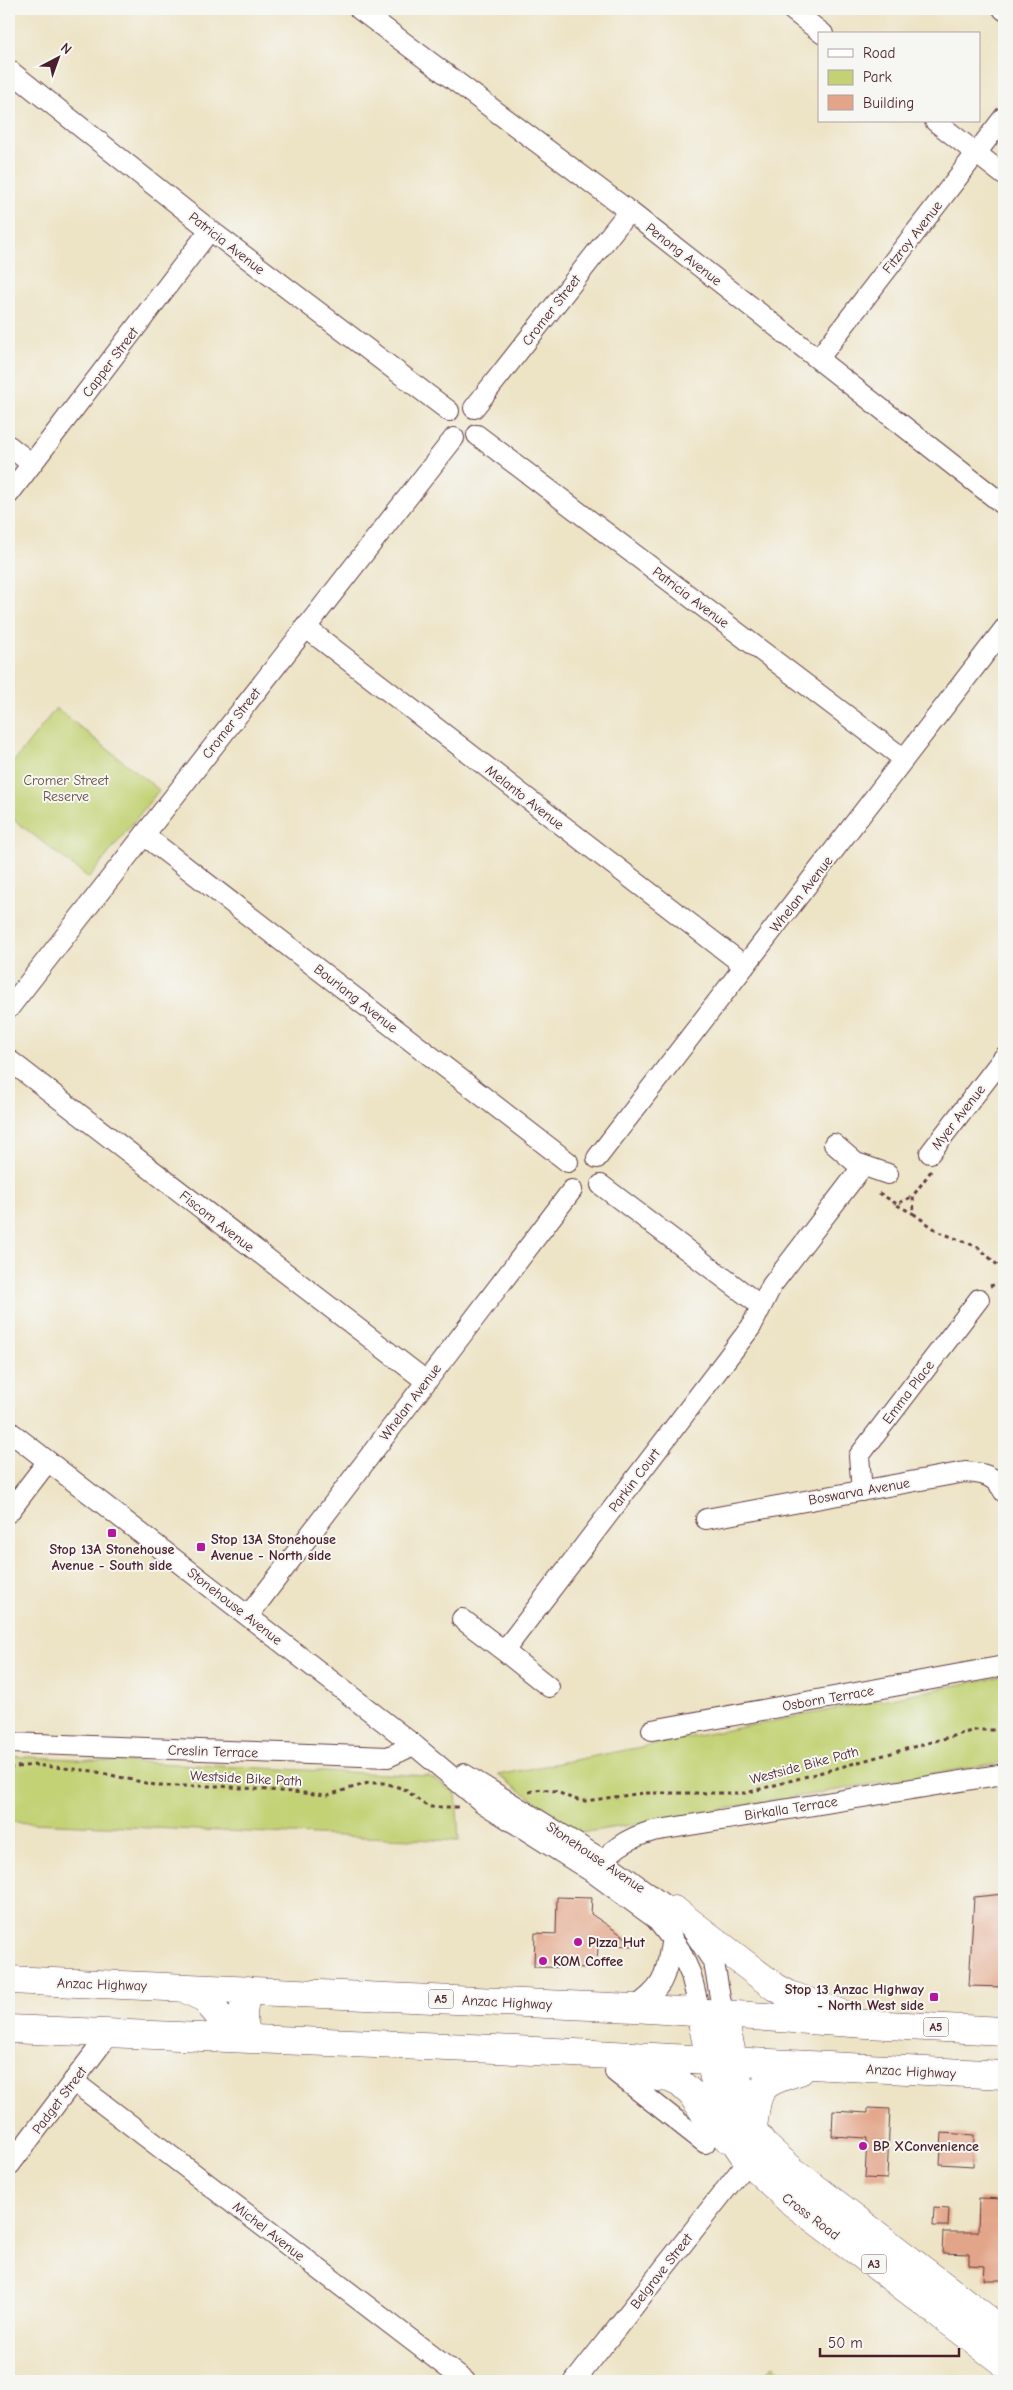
<svg xmlns="http://www.w3.org/2000/svg" width="1013" height="2390" viewBox="0 0 1013 2390" font-family="'Comic Neue',sans-serif">
	<rect width="100%" height="100%" fill="#f6f6f2"/>
	<filter id="ink" filterUnits="userSpaceOnUse"><feTurbulence type="fractalNoise" baseFrequency=".02" numOctaves="2"/><feDisplacementMap in="SourceGraphic" scale="10" xChannelSelector="R" yChannelSelector="G"/><feConvolveMatrix kernelMatrix="1 2 1 2 8 2 1 2 1" color-interpolation-filters="sRGB"/></filter>
	<filter id="wash" filterUnits="userSpaceOnUse"><feTurbulence type="fractalNoise" baseFrequency=".0096" numOctaves="4" result="noise"/><feDisplacementMap in="SourceGraphic" scale="20" xChannelSelector="R" yChannelSelector="G"/><feGaussianBlur stdDeviation="1.12" result="paint"/><feColorMatrix in="noise" values="0 0 0 0 0 0 0 0 0 0 0 0 0 0 0 0 0 1.4 0 .05"/><feComposite in="paint" operator="in"/></filter>
	<g filter="url(#wash)">
		<rect width="100%" height="100%" fill="#ede3c5"/>
		<path fill="#c2d274" stroke="#867850" d="M56,708L159,790L89,878L9,816V768Z
			M1004,1676V1762L581,1833L498,1775Z
			M9,1756L429,1776L456,1793L459,1841L9,1822Z
			M773,2365L795,2381H760Z"/>
		<g id="blocks">
			<path fill="#e3a589" d="M1004,1894V1987L969,1986L974,1897Z
				M557,1897L592,1898L591,1914L638,1946L598,1945L597,1968L534,1967L535,1933L556,1934Z
				M868,2108L890,2109L887,2179L865,2178L867,2138L832,2136L833,2111L868,2113Z
				M942,2133L974,2135L973,2166L940,2164Z
				M979,2198L1004,2199V2280H984L985,2266L969,2265V2254L942,2253L943,2232H978Z
				M934,2208L949,2209L948,2226H933Z"/>
		</g>
	</g>
	<g filter="url(#ink)">
		<use href="#blocks" fill-opacity="0" stroke="#623c42" stroke-width="1"/>
		<g fill="none" stroke-linecap="round" stroke-linejoin="round">
			<defs>
				<path id="minor" d="M359,9L629,211L1004,505
					M791,9L823,34
					M1003,9L1004,10
					M9,70L210,230L449,411
					M935,121L1004,175
					M819,358L1004,117
					M474,408L629,211
					M477,435L904,759
					M9,446L32,464
					M9,494L210,230
					M305,627L745,966
					M144,835L568,1162
					M9,1008L454,438
					M9,1060L426,1381
					M834,1144L856,1163L888,1174
					M930,1153L1004,1057
					M597,1158L1004,629
					M601,1185L761,1306
					M9,1431L414,1745L483,1803L592,1872L656,1919L680,1950L691,1975L700,2012
					M862,1491L859,1456L979,1299
					M9,1512L48,1461
					M706,1519L965,1472C982,1473 995,1475 1004,1492
					M248,1616L572,1190
					M462,1619L504,1651
					M549,1687L504,1651L751,1327L772,1285L863,1166
					M652,1730L1004,1666
					M9,1743L388,1757L414,1745
					M464,1774L603,1860L686,1921L714,1963L723,2014
					M592,1872C610,1851 626,1838 653,1831L1004,1774
					M634,2008C667,1985 665,1976 672,1938
					M615,2072L705,2143
					M73,2081L465,2381
					M9,2166L109,2034
					M575,2381L748,2161"/>
				<path id="highway" d="M674,1910L775,1987L790,1995L842,2014
					M9,1980L634,2008L867,2024L1004,2031
					M183,1988L204,1998L221,2018L220,2029L215,2038
					M248,1990C242,2009 240,2022 250,2039
					M700,2012L717,2092L729,2133L748,2161L788,2199L1004,2363
					M723,2014L747,2121L764,2145L793,2171L1004,2332
					M9,2029L495,2049L1004,2075
					M632,2074L669,2078L680,2083L692,2094L709,2120L727,2138
					M753,2128C758,2085 759,2084 800,2071"/>
			</defs>
			<use href="#minor" stroke="#623c42" stroke-width="22"/>
			<use href="#highway" stroke="#623c42" stroke-width="29"/>
			<path stroke="#623c42" stroke-width="3" stroke-dasharray="4 4" stroke-linecap="butt" d="M931,1171L913,1196L914,1214L939,1232L978,1247L1004,1271
				M879,1193L897,1204L913,1196
				M897,1205L914,1214
				M990,1286L1004,1282
				M1004,1463V1449
				M9,1768L34,1765L93,1771L159,1786H219L328,1795L368,1783H385L404,1789L428,1807H459
				M529,1792L541,1789L555,1791L573,1799L585,1801L644,1793H746L975,1730H1004"/>
			<use href="#minor" stroke="#fff" stroke-width="20"/>
			<use href="#highway" stroke="#fff" stroke-width="28"/>
		</g>
	</g>
	<g fill="#b5179e" stroke="#f6f6f2" stroke-width="2">
		<rect x="107" y="1528" width="10" height="10" rx="2.5"/>
		<rect x="196" y="1542" width="10" height="10" rx="2.5"/>
		<circle cx="578" cy="1942" r="5"/>
		<circle cx="543" cy="1961" r="5"/>
		<rect x="929" y="1992" width="10" height="10" rx="2.5"/>
		<circle cx="863" cy="2146" r="5"/>
	</g>
	<g text-anchor="middle" stroke-width="4" stroke-linejoin="round" paint-order="stroke">
		<g fill="#f6f6f2" stroke="#7e6067" stroke-width="1">
			<rect x="428.5" y="1989.5" width="25" height="19" rx="4"/>
			<rect x="923.5" y="2017.5" width="25" height="19" rx="4"/>
			<rect x="861.5" y="2254.5" width="25" height="19" rx="4"/>
		</g>
		<g font-size="12" font-weight="bold" fill="#4a1f2b">
			<text x="441" y="2003">A5</text>
			<text x="936" y="2031">A5</text>
			<text x="874" y="2268">A3</text>
		</g>
		<g font-size="14" fill="#4a1f2b" stroke="#f6f6f2">
			<text transform="translate(912 237) rotate(-52)" y="5">Fitzroy Avenue</text>
			<text transform="translate(227 243) rotate(38)" y="5">Patricia Avenue</text>
			<text transform="translate(684 254) rotate(38)" y="5">Penong Avenue</text>
			<text transform="translate(551 310) rotate(-52)" y="5">Cromer Street</text>
			<text transform="translate(110 362) rotate(-53)" y="5">Capper Street</text>
			<text transform="translate(691 597) rotate(37)" y="5">Patricia Avenue</text>
			<text transform="translate(231 723) rotate(-52)" y="5">Cromer Street</text>
			<text transform="translate(525 797) rotate(38)" y="5">Melanto Avenue</text>
			<text transform="translate(801 894) rotate(-52)" y="5">Whelan Avenue</text>
			<text transform="translate(356 998) rotate(38)" y="5">Bourlang Avenue</text>
			<text transform="translate(958 1117) rotate(-52)" y="5">Myer Avenue</text>
			<text transform="translate(217 1221) rotate(38)" y="5">Fiscom Avenue</text>
			<text transform="translate(908 1392) rotate(-53)" y="5">Emma Place</text>
			<text transform="translate(410 1402) rotate(-53)" y="5">Whelan Avenue</text>
			<text transform="translate(634 1480) rotate(-53)" y="5">Parkin Court</text>
			<text transform="translate(859 1491) rotate(-10)" y="5">Boswarva Avenue</text>
			<text transform="translate(235 1606) rotate(38)" y="5">Stonehouse Avenue</text>
			<text transform="translate(828 1698) rotate(-10)" y="5">Osborn Terrace</text>
			<text transform="translate(213 1751) rotate(2)" y="5">Creslin Terrace</text>
			<text transform="translate(804 1765) rotate(-15)" y="5">Westside Bike Path</text>
			<text transform="translate(246 1778) rotate(3)" y="5">Westside Bike Path</text>
			<text transform="translate(791 1808) rotate(-9)" y="5">Birkalla Terrace</text>
			<text transform="translate(596 1857) rotate(34)" y="5">Stonehouse Avenue</text>
			<text transform="translate(102 1984) rotate(2)" y="5">Anzac Highway</text>
			<text transform="translate(507 2002) rotate(3)" y="5">Anzac Highway</text>
			<text transform="translate(911 2071) rotate(3)" y="5">Anzac Highway</text>
			<text transform="translate(59 2100) rotate(-53)" y="5">Padget Street</text>
			<text transform="translate(811 2216) rotate(37)" y="5">Cross Road</text>
			<text transform="translate(269 2231) rotate(38)" y="5">Michel Avenue</text>
			<text transform="translate(661 2271) rotate(-52)" y="5">Belgrave Street</text>
		</g>
		<g font-size="14" fill="#684c3d" stroke="#f6f6f2">
			<text x="66" y="785">Cromer Street<tspan x="66" dy="16">Reserve</tspan></text>
		</g>
		<g font-size="14" font-weight="bold" fill="#4a1f2b" stroke="#f6f6f2" text-anchor="start">
			<text x="211" y="1544">Stop 13A Stonehouse<tspan x="211" dy="16">Avenue - North side</tspan></text>
			<text x="112" y="1554" text-anchor="middle">Stop 13A Stonehouse<tspan x="112" dy="16">Avenue - South side</tspan></text>
			<text x="588" y="1947">Pizza Hut</text>
			<text x="553" y="1966">KOM Coffee</text>
			<text x="924" y="1994" text-anchor="end">Stop 13 Anzac Highway<tspan x="924" dy="16">- North West side</tspan></text>
			<text x="873" y="2151">BP XConvenience</text>
		</g>
	</g>
	<rect width="1013" height="2390" fill="none" stroke="#f6f6f2" stroke-width="30"/>
	<rect x="818" y="32" width="162" height="90" fill="#f6f6f2" stroke="#b1a0a2"/>
	<rect x="828" y="49" width="25" height="8" fill="#ffffff" stroke="#b1a0a2"/>
	<text x="863" y="58" font-size="15" fill="#4a1f2b">Road</text>
	<rect x="828" y="70" width="25" height="15" fill="#c2d274" stroke="#b1a0a2"/>
	<text x="863" y="82" font-size="15" fill="#4a1f2b">Park</text>
	<rect x="828" y="95" width="25" height="15" fill="#e3a589" stroke="#b1a0a2"/>
	<text x="863" y="108" font-size="15" fill="#4a1f2b">Building</text>
	<g transform="translate(58 58) rotate(41)" stroke="#f6f6f2" stroke-width="4" paint-order="stroke">
	<path d="M0-4L9 19L0 12L-9 19Z" fill="#4a1f2b"/>
	<text y="-8" font-size="14" font-weight="bold" text-anchor="middle" fill="#4a1f2b">N</text>
	</g>
	<path d="M820 2348v8h139v-8" fill="none" stroke="#4a1f2b" stroke-width="2.5"/>
	<text x="828" y="2348" font-size="15" fill="#4a1f2b" stroke="#f6f6f2" stroke-width="4" paint-order="stroke">50 m</text>
</svg>
